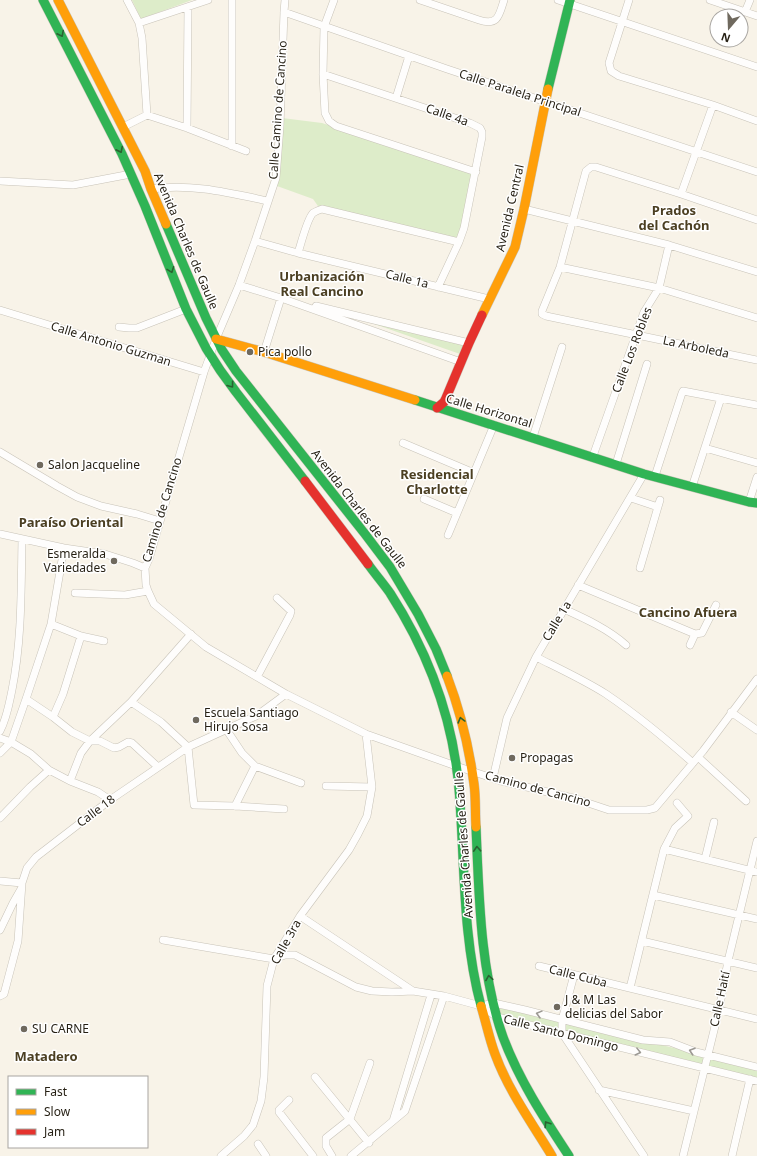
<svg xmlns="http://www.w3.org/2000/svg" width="757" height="1156" viewBox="0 0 757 1156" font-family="'Noto Sans',sans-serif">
	<rect width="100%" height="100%" fill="#f8f3e8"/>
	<path fill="#ddecc9" d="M132,0H192L141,19Z
		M282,118L322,123L473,174L463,229L457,242L318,206L313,199L277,186Z
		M320,305L467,340L460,354Z
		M496,1005L757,1068V1079L499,1016Z"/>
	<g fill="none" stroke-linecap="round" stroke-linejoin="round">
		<defs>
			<path id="street" d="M127,0L139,23L142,38L147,115
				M232,0V146
				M334,0L324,27L323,74L325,113L329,121L336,126L476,172
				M420,0L479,20C498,26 499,16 504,0
				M558,0L757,67
				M629,0L609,63L611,71L619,76L713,105L757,121
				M710,0L757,16
				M284,12L447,69L757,172
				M745,12L750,0
				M139,23L208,0
				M323,74L470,123L480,128L482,132V137L464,228L459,242L438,287
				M396,98L409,56
				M123,127L147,115L187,128L246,151
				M187,128L188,7
				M0,181L73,185L131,174
				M151,189C191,183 230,193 268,201
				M681,194L713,105
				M524,209L669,245L757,272
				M757,220L681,194L596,167H591L586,171L560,267L542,311V314L546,316L757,360
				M255,241L298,253L489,299
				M298,253C301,244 307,219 313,213C316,211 319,210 322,209L459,242
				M560,267L659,288L757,318
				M239,285L281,298L461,362
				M316,306L469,343
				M0,310L204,372L216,339L239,285L255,241L276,178L280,126L284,12L285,0
				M119,327L129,328H137L186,309
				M264,352L281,298
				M204,372L149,559L145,568L146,585L148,591L154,604L206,647L286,694L366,734L456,766L501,781L573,798L609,810H647L655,808L703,751L757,679
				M533,437L562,347
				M403,443L474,473
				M705,448L757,463
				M0,452L57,486L77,497L101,506L137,514L160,521
				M593,456L644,312L659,288L669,245
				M616,464L647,364
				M655,476L682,393L683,391L757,405
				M692,487L721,398
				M631,498L658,507
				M424,499L457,513
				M749,502L757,477
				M0,534L64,548L105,554L133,563L145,568
				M448,535L494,425
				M640,568L660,500
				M578,585L695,634L690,645
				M75,593L125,595L148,591
				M564,609C586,619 608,629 626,645
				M51,624L81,636L104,641
				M695,634L702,633L716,605
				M536,657C560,669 584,680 606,694C637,715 665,738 693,763
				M257,677L290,615L291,611L277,598
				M26,699L53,717L72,732L90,741H100L114,748L119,747L128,742L132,743L158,767
				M131,702L161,722L188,747L194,805L235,806L284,809
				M731,712L757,730
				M53,717L63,694L81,636
				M226,729L242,753L255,766L301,783
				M0,731C7,718 9,704 12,690C22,640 21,590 22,539
				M0,738L11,742L31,754L49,770L70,781L98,792L110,800
				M0,753L11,742L26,699L51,624L64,548
				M698,757L746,801
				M493,778L507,718L536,657L644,474
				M70,781L81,753L90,741L131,702L191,634
				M326,786L372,787
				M235,806L255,766
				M0,818L30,787L49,770
				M664,849L757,872
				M705,859L714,822
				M0,881L22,883
				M653,895L757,919
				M300,916L413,991
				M0,930L13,903L21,889
				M163,940L274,959L285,955H295L356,987L372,991L392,992L413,991L444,996L481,1006L497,1017L757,1081
				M642,941L757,968
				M539,966L757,1019
				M574,975L562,1020V1033L644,1156
				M630,988L664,849L675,828L688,816L677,803
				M0,996L4,994L18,941L22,883L27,868L36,857L110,800L188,747L256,716L286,694
				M481,1006L494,1003L525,1010L643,1040L670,1042L696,1052L757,1067
				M315,1077L369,1143
				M599,1090L694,1111
				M289,1100L279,1110V1112L313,1156
				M393,1121L431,995
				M258,1144L266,1156
				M221,1156L244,1136L253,1125L261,1101L264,1077L267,986L274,959L300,916L349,850L358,834L367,816L372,787L366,734
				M332,1156L326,1146V1138L350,1119L370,1063
				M351,1156L405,1111L444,996
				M683,1156L719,1010L728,961L757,841
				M732,1156L750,1079"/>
			<path id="fast" d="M43,0L122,154L145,206L186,309L206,348L220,370L236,392L305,481
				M548,89L570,0
				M166,224L206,318L222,350L236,371L365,534L390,567L418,614L436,649L447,676
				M415,400L644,474L749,502L757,503
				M368,564C375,574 383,583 390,593C428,652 453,719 459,789C465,861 462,935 481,1006
				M476,827C479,895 480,972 503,1037C519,1080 544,1118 569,1156"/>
			<path id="slow" d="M58,0L145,171L151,189L166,224
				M482,315L515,247L524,209L548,89
				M216,339L264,352L415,400
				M447,676C460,710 469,747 474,784C476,798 475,813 476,827
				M481,1006C486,1022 489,1038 495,1054C508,1090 532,1123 552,1156"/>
			<path id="jam" d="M437,408L444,402L446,398L469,343L482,315
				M305,481L368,564"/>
		</defs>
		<use href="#street" stroke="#c8c3b8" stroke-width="8"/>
		<use href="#fast" stroke="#c8c3b8" stroke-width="10"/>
		<use href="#slow" stroke="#c8c3b8" stroke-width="10"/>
		<use href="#jam" stroke="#c8c3b8" stroke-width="10"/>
		<use href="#street" stroke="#fefdfc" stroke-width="7"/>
		<use href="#fast" stroke="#30b455" stroke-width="9"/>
		<use href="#slow" stroke="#ff9f0a" stroke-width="9"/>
		<use href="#jam" stroke="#e5322d" stroke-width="9"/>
	</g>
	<defs><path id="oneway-chevron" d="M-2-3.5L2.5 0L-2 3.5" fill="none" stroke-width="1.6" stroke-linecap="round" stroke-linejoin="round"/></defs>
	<g stroke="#2a6231">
		<use href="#oneway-chevron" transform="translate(61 34) rotate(63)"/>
		<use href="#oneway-chevron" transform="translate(120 150) rotate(64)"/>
		<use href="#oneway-chevron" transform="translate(171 270) rotate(69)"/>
		<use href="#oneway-chevron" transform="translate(231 385) rotate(53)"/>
		<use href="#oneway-chevron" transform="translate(461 720) rotate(-105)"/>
		<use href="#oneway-chevron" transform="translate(477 849) rotate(-93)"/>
		<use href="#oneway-chevron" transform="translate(489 978) rotate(-99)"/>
		<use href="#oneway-chevron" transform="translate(547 1124) rotate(-123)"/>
	</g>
	<g stroke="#9c9993">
		<use href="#oneway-chevron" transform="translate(539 1014) rotate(-165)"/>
		<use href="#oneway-chevron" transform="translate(692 1051) rotate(-162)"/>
		<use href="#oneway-chevron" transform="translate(638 1052) rotate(14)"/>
	</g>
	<g fill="#6f695e" stroke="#fff" stroke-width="1.5">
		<circle cx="250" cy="352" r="4"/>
		<circle cx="40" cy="465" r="4"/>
		<circle cx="114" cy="561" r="4"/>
		<circle cx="196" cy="720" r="4"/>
		<circle cx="512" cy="758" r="4"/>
		<circle cx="557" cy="1007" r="4"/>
		<circle cx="24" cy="1029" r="4"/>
	</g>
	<g text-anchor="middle" stroke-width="3" stroke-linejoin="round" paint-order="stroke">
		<g font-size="12" fill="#251f13" stroke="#fff">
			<text transform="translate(520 93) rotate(18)" y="4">Calle Paralela Principal</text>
			<text transform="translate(278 110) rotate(-86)" y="4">Calle Camino de Cancino</text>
			<text transform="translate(447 115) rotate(19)" y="4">Calle 4a</text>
			<text transform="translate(510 208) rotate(-77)" y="4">Avenida Central</text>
			<text transform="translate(186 241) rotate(67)" y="4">Avenida Charles de Gaulle</text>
			<text transform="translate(407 279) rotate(14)" y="4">Calle 1a</text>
			<text transform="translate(111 344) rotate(17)" y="4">Calle Antonio Guzman</text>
			<text transform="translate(696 347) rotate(12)" y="4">La Arboleda</text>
			<text transform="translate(632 350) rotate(-69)" y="4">Calle Los Robles</text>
			<text transform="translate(489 411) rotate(17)" y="4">Calle Horizontal</text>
			<text transform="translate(359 509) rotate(52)" y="4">Avenida Charles de Gaulle</text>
			<text transform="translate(162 510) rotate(-73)" y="4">Camino de Cancino</text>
			<text transform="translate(557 621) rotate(-59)" y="4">Calle 1a</text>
			<text transform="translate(538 789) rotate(15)" y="4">Camino de Cancino</text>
			<text transform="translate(96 811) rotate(-37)" y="4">Calle 18</text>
			<text transform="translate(464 845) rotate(-94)" y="4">Avenida Charles de Gaulle</text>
			<text transform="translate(286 942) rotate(-61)" y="4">Calle 3ra</text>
			<text transform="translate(578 976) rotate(14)" y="4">Calle Cuba</text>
			<text transform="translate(720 999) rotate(-78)" y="4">Calle Haití</text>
			<text transform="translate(561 1033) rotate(14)" y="4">Calle Santo Domingo</text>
		</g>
		<g font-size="12" fill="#251f13" stroke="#fff" text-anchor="start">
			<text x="258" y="356">Pica pollo</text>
			<text x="48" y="469">Salon Jacqueline</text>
			<text x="106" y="558" text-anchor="end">Esmeralda<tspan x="106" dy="14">Variedades</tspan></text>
			<text x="204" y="717">Escuela Santiago<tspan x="204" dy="14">Hirujo Sosa</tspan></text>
			<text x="520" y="762">Propagas</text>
			<text x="565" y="1004">J &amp; M Las<tspan x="565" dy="14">delicias del Sabor</tspan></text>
			<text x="32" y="1033">SU CARNE</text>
		</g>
		<g font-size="13" font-weight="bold" fill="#4b3f22" stroke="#fff">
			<text x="674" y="215">Prados<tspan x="674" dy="15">del Cachón</tspan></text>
			<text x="322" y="281">Urbanización<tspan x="322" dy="15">Real Cancino</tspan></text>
			<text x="437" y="479">Residencial<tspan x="437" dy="15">Charlotte</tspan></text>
			<text x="71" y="527">Paraíso Oriental</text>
			<text x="688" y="617">Cancino Afuera</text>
			<text x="46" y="1061">Matadero</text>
		</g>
	</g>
	<rect x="8" y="1076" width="140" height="72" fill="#ffffff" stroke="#a8a5a1"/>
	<rect x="16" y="1089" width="20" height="6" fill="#30b455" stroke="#a8a5a1"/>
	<text x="44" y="1096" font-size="12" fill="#251f13">Fast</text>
	<rect x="16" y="1109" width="20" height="6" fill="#ff9f0a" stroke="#a8a5a1"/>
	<text x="44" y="1116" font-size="12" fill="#251f13">Slow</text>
	<rect x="16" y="1129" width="20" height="6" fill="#e5322d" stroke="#a8a5a1"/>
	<text x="44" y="1136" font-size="12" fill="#251f13">Jam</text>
	<g transform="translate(729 28) rotate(199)"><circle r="19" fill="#ffffff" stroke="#a8a5a1"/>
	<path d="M0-3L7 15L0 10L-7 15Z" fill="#6f695e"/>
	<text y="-6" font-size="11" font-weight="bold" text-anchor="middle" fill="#251f13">N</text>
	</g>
</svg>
